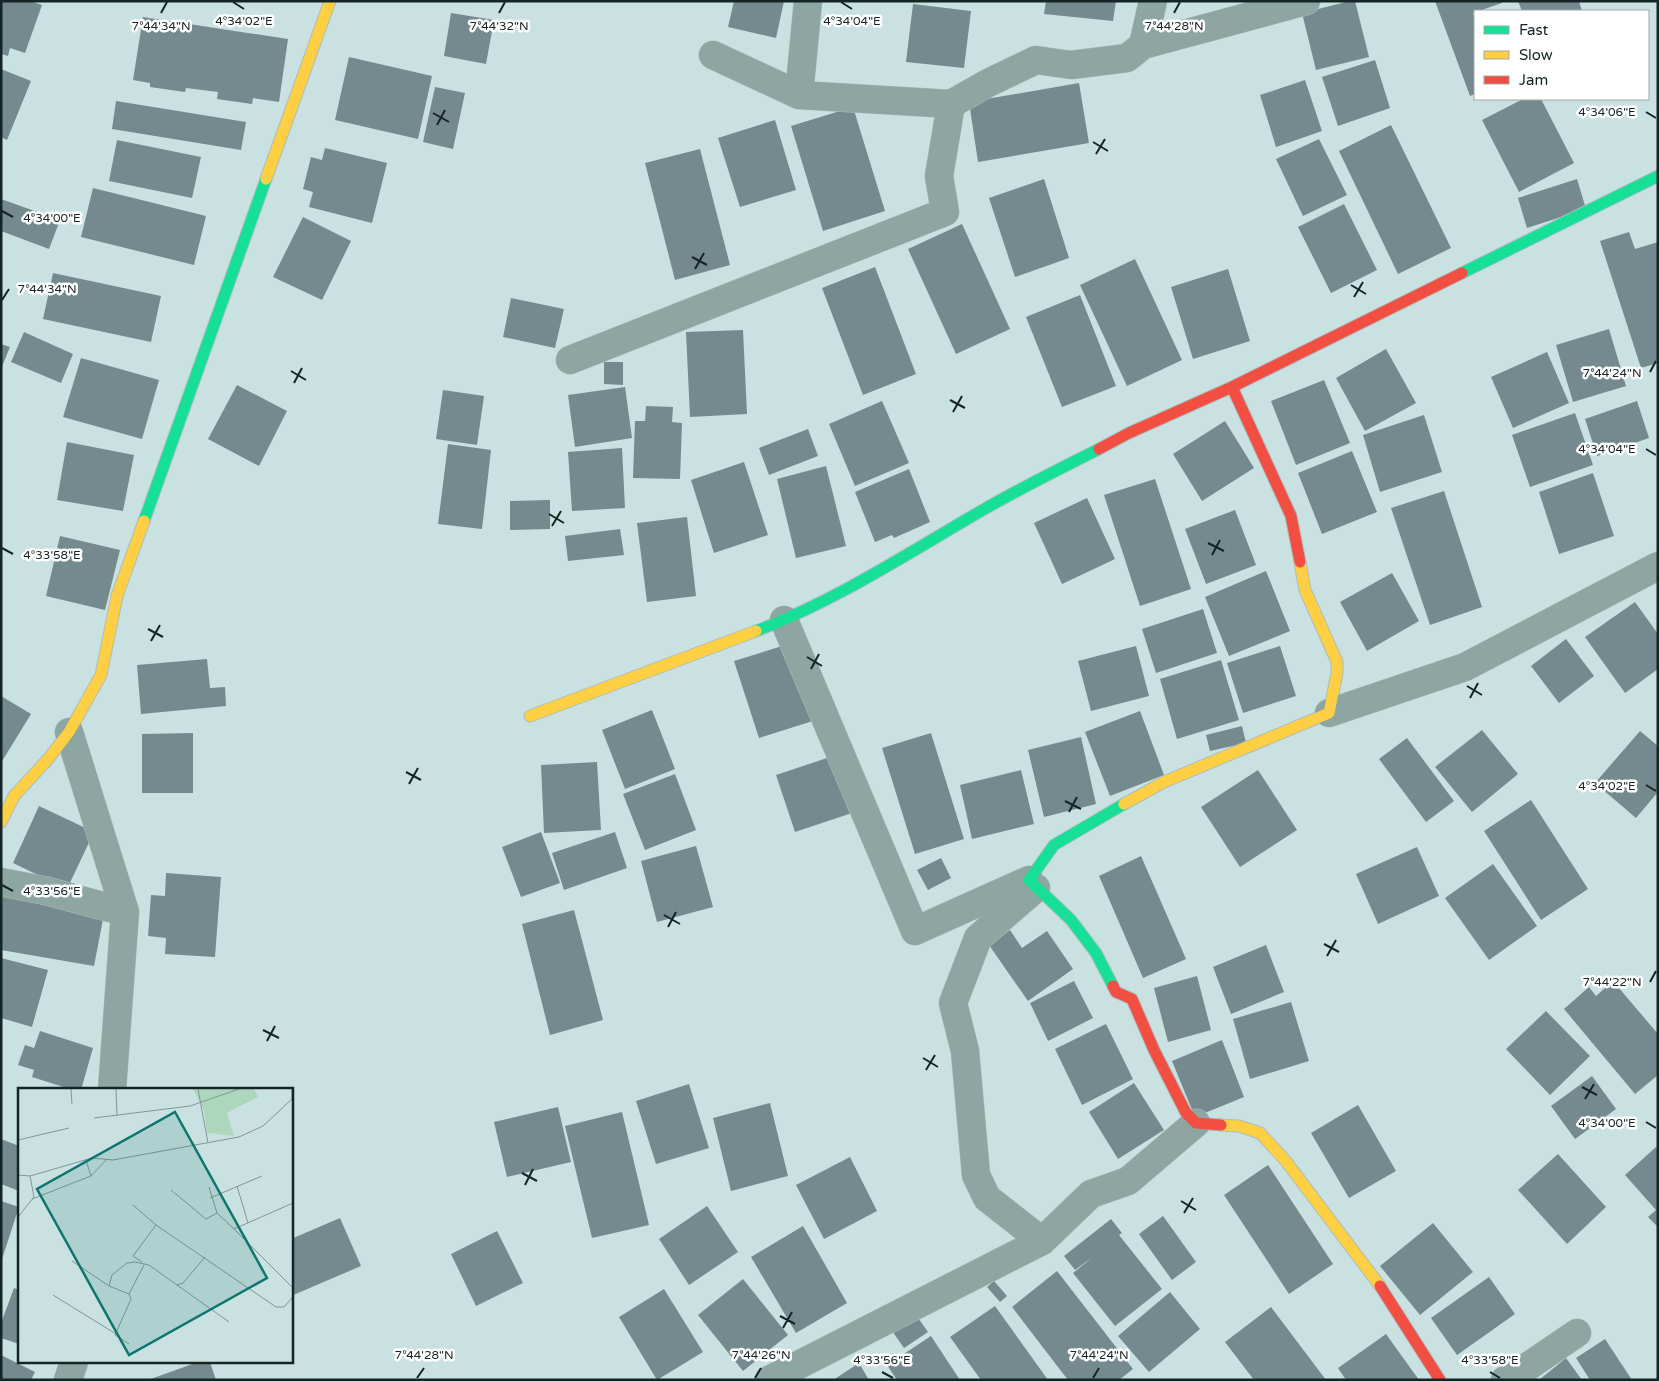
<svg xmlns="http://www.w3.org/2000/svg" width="1659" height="1381" viewBox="0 0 1659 1381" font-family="'Varela Round',sans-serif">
	<rect width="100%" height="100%" fill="#cae1e2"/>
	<path fill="#748a8f" d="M1,1H30L42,5L25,53L10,48L8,56L1,54Z
		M734,1H784L776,38L728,27Z
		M1046,1H1116L1113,21L1044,14Z
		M1350,1H1355L1369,57L1316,70L1302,13Z
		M1435,1H1502V3L1473,13L1475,20V94L1470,96Z
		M1518,1H1579L1582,11H1522Z
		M913,4L971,11L964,68L906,62Z
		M451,13L494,20L486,64L444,56Z
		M143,17L288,39L279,102L253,98L252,104L217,99L218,92L186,88L185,92L150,87V83L133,80Z
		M349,57L432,76L418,139L335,120Z
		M1375,60L1390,108L1338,126L1322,77Z
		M1,69L31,81L7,140L1,137Z
		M1305,80L1322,131L1276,147L1260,95Z
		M1079,83L1089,143L978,162L969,102Z
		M435,87L465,93L453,149L423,142Z
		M1523,99H1541L1574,163L1519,192L1482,120Z
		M116,101L246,122L241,150L112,129Z
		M853,107L885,211L823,231L791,126Z
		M775,120L796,190L740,207L718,138Z
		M1391,125L1451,248L1398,274L1339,151Z
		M1319,139L1347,195L1303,216L1276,159Z
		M117,140L201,157L192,198L109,181Z
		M325,148L387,163L372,223L309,207L313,192L303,189L311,157L322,160Z
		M700,149L730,265L675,280L645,163Z
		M1044,179L1069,258L1015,277L989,198Z
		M1577,179L1586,209L1527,228L1518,198Z
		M93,188L206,216L194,265L81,237Z
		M1,199L60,220L49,249L1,231Z
		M1344,204L1377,270L1331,293L1298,227Z
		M303,217L351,241L322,300L273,277Z
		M962,224L1010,329L956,354L908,249Z
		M1629,232L1635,249L1658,242V363L1641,368L1600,241Z
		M1135,259L1182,360L1127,386L1080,285Z
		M875,267L916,374L863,395L822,288Z
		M1228,269L1250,341L1193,359L1171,287Z
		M53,273L161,296L151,342L43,319Z
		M1080,295L1116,386L1062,407L1026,317Z
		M511,298L564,309L555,348L503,337Z
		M1609,329L1626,386L1573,402L1556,345Z
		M743,330L747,414L690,417L686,332Z
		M24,332L73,354L61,383L11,362Z
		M1,344L10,347L1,369Z
		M1386,349L1416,403L1365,431L1336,378Z
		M1547,352L1569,403L1513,428L1491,377Z
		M81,358L159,380L142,439L63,417Z
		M604,362H623V385L604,384Z
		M1324,380L1350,443L1296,465L1271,401Z
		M237,385L287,411L259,466L208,439Z
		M625,387L632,438L575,447L568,395Z
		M443,390L484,396L477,445L436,439Z
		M882,401L909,463L855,486L829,424Z
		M1637,401L1649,438L1597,456L1585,419Z
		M646,406L673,407L672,422L682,423L680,479L633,478L635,421H645Z
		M1575,413L1593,465L1530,487L1512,435Z
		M1424,415L1442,472L1380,492L1363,435Z
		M1225,421L1254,468L1202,501L1173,454Z
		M808,429L818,456L769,475L759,448Z
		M67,442L134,455L123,511L57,500Z
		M448,444L491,450L482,529L438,524Z
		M622,448L625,508L572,511L568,452Z
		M1352,451L1377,512L1322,534L1298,473Z
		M744,462L768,535L714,553L691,480Z
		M826,466L846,546L796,558L777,479Z
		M909,469L930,522L894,538L892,535L875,542L855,492Z
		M1593,473L1614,536L1559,554L1539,492Z
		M1155,479L1191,589L1140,606L1104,495Z
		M1444,491L1482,607L1430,625L1391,508Z
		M1087,498L1115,559L1062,584L1034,523Z
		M550,500V529L510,530V501Z
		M1235,510L1256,565L1206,584L1185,529Z
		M687,517L696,596L647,602L637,523Z
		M620,529L624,555L568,561L565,536Z
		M60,536L120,550L105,610L46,596Z
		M1266,571L1290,631L1229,656L1205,597Z
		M1392,573L1419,621L1367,651L1340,602Z
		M1635,602L1658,634V669L1625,693L1585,637Z
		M1203,609L1217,653L1156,673L1142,629Z
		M1566,639L1594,676L1559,703L1531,666Z
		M792,643L816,720L759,738L734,661Z
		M1136,646L1149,696L1091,711L1078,661Z
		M1280,646L1296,696L1243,713L1227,663Z
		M207,659L210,688L225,687L226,706L141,714L137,665Z
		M1221,660L1239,720L1177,739L1160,679Z
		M1,696L31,714L1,763Z
		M652,710L675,769L625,789L602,730Z
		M1140,711L1164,775L1110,796L1085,732Z
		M1242,726L1246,743L1210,751L1206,735Z
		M1482,730L1518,774L1472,812L1435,767Z
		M1640,731L1658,746V792L1636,818L1595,783Z
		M193,733V793H142V734Z
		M931,733L964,839L915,854L882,748Z
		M1081,737L1096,804L1044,817L1028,750Z
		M1407,738L1454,801L1426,822L1379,759Z
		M833,756L852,813L795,832L776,775Z
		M597,762L601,830L544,833L541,765Z
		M1021,770L1034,824L972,839L960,785Z
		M1258,770L1297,830L1240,867L1201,807Z
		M675,774L696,830L645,850L623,794Z
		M1531,800L1588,889L1541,920L1484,831Z
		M39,806L94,832L67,889L13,863Z
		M541,832L560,883L521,897L502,847Z
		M615,832L627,868L564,890L552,853Z
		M696,846L713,907L657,922L641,861Z
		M1417,847L1439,896L1378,924L1356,874Z
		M1141,856L1186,959L1143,978L1099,876Z
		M941,858L951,878L928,890L917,870Z
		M1493,864L1537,926L1489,960L1445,898Z
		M166,873L221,877L215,957L165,954L166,938L148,936L151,895L165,896Z
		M1,896L104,914L94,966L1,950Z
		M574,910L603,1020L550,1035L522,924Z
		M1010,930L1022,948L1047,931L1073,969L1028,1001L989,945Z
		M1266,945L1284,992L1231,1014L1213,967Z
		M1,958L48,970L32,1027L1,1018Z
		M1197,976L1211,1030L1168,1042L1154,988Z
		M1074,981L1093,1018L1048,1041L1030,1003Z
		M1613,981L1658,1034V1075L1635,1094L1564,1009L1589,987L1596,996Z
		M1291,1002L1309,1061L1250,1079L1233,1019Z
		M1546,1011L1590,1056L1550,1095L1506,1049Z
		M1106,1024L1133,1079L1082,1105L1055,1049Z
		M40,1031L93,1048L81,1090H73L32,1077L34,1070L18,1065L25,1045L34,1048Z
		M1222,1040L1244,1097L1195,1117L1172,1061Z
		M1592,1076L1616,1109L1575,1139L1551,1106Z
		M1134,1083L1164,1130L1118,1159L1089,1112Z
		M689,1084L709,1148L656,1164L636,1101Z
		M770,1103L788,1176L731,1191L713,1118Z
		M1358,1105L1396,1171L1349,1198L1311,1133Z
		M558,1107L571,1162L507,1177L494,1122Z
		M622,1112L649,1225L592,1238L565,1126Z
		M1,1139L19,1146V1191L1,1184Z
		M1656,1147L1658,1149V1227L1648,1217L1656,1210L1625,1175Z
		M1558,1154L1606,1207L1567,1244L1518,1190Z
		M850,1157L877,1211L824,1239L796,1185Z
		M1268,1165L1333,1264L1289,1294L1224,1195Z
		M1,1201L19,1207L2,1259H1Z
		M707,1206L738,1252L689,1285L659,1239Z
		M1163,1216L1196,1262L1172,1280L1139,1234Z
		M340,1218L361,1266L291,1296V1239Z
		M1111,1219L1122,1233L1119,1235L1162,1289L1115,1326L1073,1273L1094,1256L1075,1270L1064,1256Z
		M1433,1223L1473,1272L1420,1315L1380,1266Z
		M803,1226L847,1303L796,1333L751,1257Z
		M497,1231L523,1283L476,1306L451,1254Z
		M1057,1271L1133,1369L1119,1380H1068L1012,1307Z
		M1489,1277L1515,1314L1457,1355L1431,1318Z
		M743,1279L788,1335L743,1371L698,1315Z
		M994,1281L1007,1296L1000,1302L987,1287Z
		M14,1288L19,1290V1344L1,1338V1323Z
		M664,1289L703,1352L657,1380L619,1317Z
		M1170,1292L1200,1329L1149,1372L1118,1336Z
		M995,1306L1048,1380H981L950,1337Z
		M1271,1307L1326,1380H1254L1225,1342Z
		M914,1312L928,1332L904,1348L890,1328Z
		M1386,1334L1419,1380H1346L1338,1368Z
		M931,1336L960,1380H897L887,1365Z
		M1605,1339L1632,1380H1590L1576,1358Z
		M1,1355L35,1372L31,1380H1Z
		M1566,1358L1582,1380H1539Z
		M198,1362H210L216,1380H148Z
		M859,1363L869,1380H833Z"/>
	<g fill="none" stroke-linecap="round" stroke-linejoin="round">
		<defs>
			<path id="street" d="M1143,45L1306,1
				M713,55L799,95L951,104L988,83L1036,60L1071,65L1127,58L1143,45L1153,1
				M799,95L808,1
				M570,360L945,212L939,176L951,104
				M784,620L915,931L1029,880
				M1329,713L1465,667L1658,566
				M69,732L125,912L112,1090
				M1,882L47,891L125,912
				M1036,888L978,938L953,1003L965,1051L976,1175L987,1198L1042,1241L1091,1194L1128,1181L1196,1123
				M68,1380L74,1362
				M769,1380L1042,1241
				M1505,1380L1514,1376L1577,1333"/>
			<path id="fast" d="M1462,273L1658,176
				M144,521L266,179
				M756,631C835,601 907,554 981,511C1019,489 1059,469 1099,449
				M1113,986L1096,953L1071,920L1029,880L1054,845L1124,804"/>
			<path id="slow" d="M266,179L330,1
				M530,716L756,631
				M1124,804L1164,782L1329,713L1337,673V662L1305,590L1300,562
				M1,822L14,796L49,758L69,732L101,675L117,596L144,521
				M1221,1125L1239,1126L1260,1133L1285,1160L1380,1286"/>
			<path id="jam" d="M1232,387L1291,516L1300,562
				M1099,449L1129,433L1232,387L1462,273
				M1113,986L1116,992L1132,999L1154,1050L1186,1113L1196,1123L1221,1125
				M1380,1286L1440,1380"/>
		</defs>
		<use href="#street" stroke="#abbebf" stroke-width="29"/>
		<use href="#fast" stroke="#abbebf" stroke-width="13"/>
		<use href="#slow" stroke="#abbebf" stroke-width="13"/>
		<use href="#jam" stroke="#abbebf" stroke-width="13"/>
		<use href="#street" stroke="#8da6a1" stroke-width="28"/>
		<use href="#fast" stroke="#16e098" stroke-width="11"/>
		<use href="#slow" stroke="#ffcf43" stroke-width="11"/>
		<use href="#jam" stroke="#f24e42" stroke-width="11"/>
	</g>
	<path fill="none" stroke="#152526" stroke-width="2" d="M233,2L244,9M841,2L852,9M161,13L167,2M499,13L505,2M1174,13L1180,2M1646,112L1656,118M433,113L449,122M437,125L445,110M1093,142L1108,151M1096,154L1105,139M2,211L13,217M692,257L707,265M695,269L704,253M1351,285L1366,294M1354,297L1363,282M2,300L9,289M291,371L306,380M1650,372L1656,361M294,383L302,368M950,400L965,408M953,412L962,396M1646,449L1656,455M549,514L564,523M552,526L561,511M1208,543L1224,551M2,548L13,554M1212,555L1220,540M148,629L163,637M151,641L160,625M807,657L822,666M811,669L819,654M1467,686L1482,695M1470,698L1478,683M406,772L421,780M409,784L418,768M1646,785L1656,791M1065,801L1081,809M1069,812L1077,797M2,885L13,891M664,915L680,924M668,927L676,912M1324,944L1339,952M1327,956L1336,940M1650,982L1656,971M263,1030L279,1038M267,1041L275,1026M923,1058L938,1067M926,1070L935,1055M1582,1087L1597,1095M1585,1099L1594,1084M1646,1122L1656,1128M522,1173L537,1181M525,1185L533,1169M1181,1201L1196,1210M1184,1213L1193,1198M780,1316L795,1324M783,1328L792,1312M882,1372L893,1378M1490,1372L1500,1378M417,1378L424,1368M755,1378L761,1368M1093,1378L1099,1368"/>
	<g transform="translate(18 1088)">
		<rect width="275" height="275" fill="#cae1e2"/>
		<path d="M175,1H236L240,9L209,25L216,48L189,45L186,22Z" fill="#add7bc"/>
		<path fill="none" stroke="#829697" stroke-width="1" d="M53,1L54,16M98,1L99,28M180,1L190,55M76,30L172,18L221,1M0,52L51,40M68,72L73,88M0,87L12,88L74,70L95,72L221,49L245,38L274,11V1M219,98L230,135M191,99L199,125L216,141L275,115M153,102L188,131L199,125M192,110L244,88M14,111L73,88L88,72M115,117L138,137L258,219H266L275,209M0,129L16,109L12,88M216,141L275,200M54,173L91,198M124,174L115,168L138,137M159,197L211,234M111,206L126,177M35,207L98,246M111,256L97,247L113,211L111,206L91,198L94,187L109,175L117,174L131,177L159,197L165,195L187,169"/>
		<path fill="#0f766e" fill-opacity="0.15" stroke="#0f766e" stroke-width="2.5" d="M157,24L249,190L111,267L19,101Z"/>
		<rect width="275" height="275" fill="none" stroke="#152526" stroke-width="2.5"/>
	</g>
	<g font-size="12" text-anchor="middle" fill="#152526" stroke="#fff" stroke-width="5" stroke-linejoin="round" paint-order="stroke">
		<text x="244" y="25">4°34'02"E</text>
		<text x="852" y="25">4°34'04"E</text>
		<text x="161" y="30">7°44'34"N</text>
		<text x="499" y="30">7°44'32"N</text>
		<text x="1174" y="30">7°44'28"N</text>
		<text x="1607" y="116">4°34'06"E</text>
		<text x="52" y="222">4°34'00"E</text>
		<text x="47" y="293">7°44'34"N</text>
		<text x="1612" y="377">7°44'24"N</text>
		<text x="1607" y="453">4°34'04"E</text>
		<text x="52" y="559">4°33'58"E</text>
		<text x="1607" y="790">4°34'02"E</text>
		<text x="52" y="895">4°33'56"E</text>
		<text x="1612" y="986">7°44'22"N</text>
		<text x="1607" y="1127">4°34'00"E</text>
		<text x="424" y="1359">7°44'28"N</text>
		<text x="761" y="1359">7°44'26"N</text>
		<text x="1099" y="1359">7°44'24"N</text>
		<text x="882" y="1364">4°33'56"E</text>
		<text x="1490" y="1364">4°33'58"E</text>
	</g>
	<rect width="1659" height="1381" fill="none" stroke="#152526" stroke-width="5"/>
	<rect x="1474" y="10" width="175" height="90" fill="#ffffff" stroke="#a1a8a8"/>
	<rect x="1484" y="26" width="25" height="8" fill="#16e098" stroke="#a1a8a8"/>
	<text x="1519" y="35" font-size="15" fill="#152526">Fast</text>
	<rect x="1484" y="51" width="25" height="8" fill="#ffcf43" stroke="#a1a8a8"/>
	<text x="1519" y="60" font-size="15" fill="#152526">Slow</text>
	<rect x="1484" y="76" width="25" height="8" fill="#f24e42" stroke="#a1a8a8"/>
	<text x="1519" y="85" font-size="15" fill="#152526">Jam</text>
</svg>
